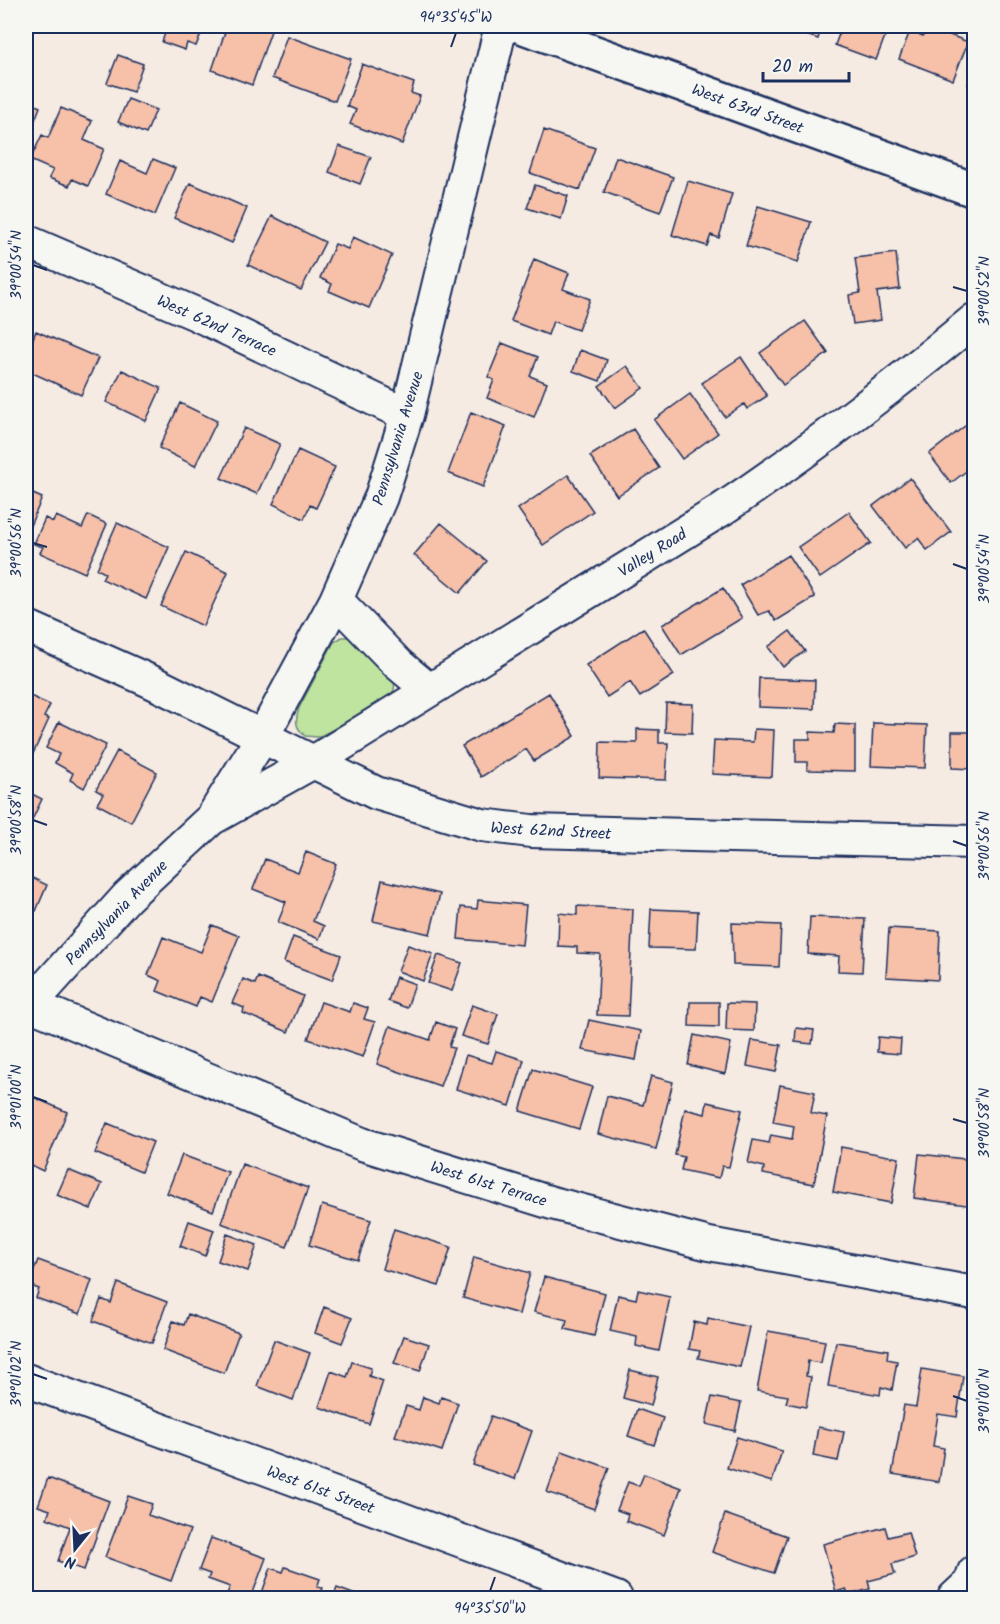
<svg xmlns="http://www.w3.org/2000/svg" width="1000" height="1624" viewBox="0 0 1000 1624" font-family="Kalam,sans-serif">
	<rect width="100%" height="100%" fill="#f6ebe3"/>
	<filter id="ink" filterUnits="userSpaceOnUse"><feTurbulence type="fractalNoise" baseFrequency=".0167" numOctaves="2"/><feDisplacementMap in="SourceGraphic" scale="12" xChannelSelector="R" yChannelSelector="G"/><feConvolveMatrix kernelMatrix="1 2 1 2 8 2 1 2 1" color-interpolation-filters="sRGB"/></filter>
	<g filter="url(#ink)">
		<path fill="#bfe49f" stroke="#6d8a7e" stroke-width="1.5" d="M342,637H351L395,680L394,690L387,700L373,710L318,737L305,736C295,727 295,721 299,708L334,642Z"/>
		<path fill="#f6c0a9" stroke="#1b2f5e" stroke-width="1.5" d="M144,26H204L196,46L187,43L185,50L162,42L165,33Z
			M227,26H255L271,31L252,85L212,70Z
			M779,26H822L818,39Z
			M842,26H889L876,60L835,45Z
			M926,26L968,42L953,80L899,59L910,31L923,36Z
			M287,36L351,59L335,101L272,78Z
			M118,55L143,64L133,92L107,83Z
			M362,64L414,83L411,93L420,96L402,144L350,124L356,110L347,106Z
			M974,67V87L968,84Z
			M128,99L156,110L146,134L118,122Z
			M26,101L40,107L26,143Z
			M61,108L92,121L84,140L104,149L88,186L72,179L69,186L49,178L53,170L30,160L42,135L48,138Z
			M544,130L595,148L580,190L530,173Z
			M339,146L371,157L360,184L329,172Z
			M616,157L673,177L660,212L604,192Z
			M153,159L175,168L155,215L106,194L120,161L147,173Z
			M688,181L732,194L719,238L711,235L707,246L672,235Z
			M190,183L247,208L232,243L174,218Z
			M535,185L568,196L561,219L527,208Z
			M758,206L811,222L798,262L746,246Z
			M272,216L325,242L301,290L248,265Z
			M353,237L392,255L369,308L329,291L332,284L320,278L335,244L348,249Z
			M896,253L900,289L877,292L881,320L853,324L849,295L860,293L855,258Z
			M534,259L569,273L563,289L590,299L578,330L553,321L548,335L511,321Z
			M805,321L828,353L783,385L760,353Z
			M36,331L98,358L81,395L26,370V356Z
			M502,343L538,357L530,376L547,383L534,417L487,398L494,380L488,377Z
			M580,350L607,360L600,381L573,371Z
			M741,357L767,396L747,409L744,404L725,417L702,383Z
			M627,366L643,388L615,408L599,386Z
			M122,370L161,388L146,421L106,402Z
			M690,394L718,433L682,459L654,420Z
			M180,403L217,421L195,466L159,448Z
			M471,412L506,426L483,487L448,473Z
			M974,419V465L951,483L929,454Z
			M244,428L280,444L257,494L221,478Z
			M633,429L659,468L617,496L590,456Z
			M298,450L335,467L316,508L310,505L304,519L273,504Z
			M568,475L593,511L543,545L518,509Z
			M910,478L951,532L927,550L918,538L905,548L873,506Z
			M26,491L42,498L26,535Z
			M849,512L871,543L820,578L798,547Z
			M88,515L107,524L85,573L40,553L43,547L34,544L45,518L53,522L56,516L82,528Z
			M117,523L169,547L146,599L102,579L105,573L97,569Z
			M441,523L487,561L460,593L414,555Z
			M186,552L228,572L203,626L161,606Z
			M788,555L815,597L776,621L769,611L758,615L740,585Z
			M723,588L742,618L681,655L662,625Z
			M643,628L674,675L640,697L630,682L607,697L586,665Z
			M790,631L805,651L783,667L768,647Z
			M759,678L815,680L814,709L758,707Z
			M549,693L575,736L534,761L526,749L481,777L462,746Z
			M26,694L50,705L44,717L49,719L26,769Z
			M666,703L693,704L692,733L665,732Z
			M59,722L106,745L84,788L70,780L73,773L55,763L59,754L46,748Z
			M873,723L927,725L925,768L871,766Z
			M835,724L855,725V771L807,770V762H796V739H810V732L834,733Z
			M637,729L659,730V743H668L666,780L599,778L600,742L637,743Z
			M754,729L774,730L772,777L712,774L714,740L753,742Z
			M952,732H974V769L952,768Z
			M117,751L157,772L131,822L97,804L103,794L96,790Z
			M26,791L42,799L32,820L26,817Z
			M306,852L336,864L313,921L324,926L319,939L278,922L286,902L253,889L265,859L298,872Z
			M26,875L47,885L36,911L26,907Z
			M382,880L440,894L430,934L373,921Z
			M478,900L526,905L522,945L458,939L461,907L477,909Z
			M577,906L633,909L628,1016L597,1015L600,954L577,953V947L558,946L559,913L577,915Z
			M651,909L698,911L696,949L649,948Z
			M810,917L865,919L862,972L838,971L839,956L808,954Z
			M972,921H974V959H971Z
			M732,923L781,925L779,967L733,965Z
			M212,925L239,936L212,1002L200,997L196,1007L157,991L161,981L148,975L163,937L201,952Z
			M889,928L940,931L938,980L886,977Z
			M293,937L341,955L332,980L284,962Z
			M408,945L433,954L423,981L398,971Z
			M438,955L462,963L452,991L428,983Z
			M258,977L303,996L288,1032L243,1013L244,1008L232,1003L243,979L255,984Z
			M396,977L415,984L407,1008L388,1001Z
			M321,1002L350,1012L353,1003L368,1008L364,1019L375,1022L363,1057L308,1039Z
			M690,1002H719V1027L689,1026Z
			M727,1003L755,1004L754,1031L726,1030Z
			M472,1005L498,1014L488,1044L461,1036Z
			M589,1020L641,1031L636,1060L582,1050Z
			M436,1022L455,1029L449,1047L454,1048L440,1086L377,1064L390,1026L430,1040Z
			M796,1028L814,1030L812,1044L795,1042Z
			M694,1035L731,1043L725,1074L688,1065Z
			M878,1037L901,1039L900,1054L877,1052Z
			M752,1040L781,1045L776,1072L747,1066Z
			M496,1051L524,1060L510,1106L456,1089L466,1055L492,1063Z
			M533,1069L592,1087L579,1129L520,1111Z
			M651,1076L673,1082L656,1149L598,1134L607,1096L643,1105Z
			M780,1085L815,1092L811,1113L827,1116L814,1184L763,1174L764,1167L748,1163L753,1140L769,1143L771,1135L792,1139L794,1126L773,1122Z
			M29,1095L67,1112L43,1171L26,1163V1103Z
			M707,1102L742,1110L729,1167L722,1166L719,1178L681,1170L684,1157L675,1155L685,1109L705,1114Z
			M107,1123L153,1142L141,1172L95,1153Z
			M841,1147L899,1158L891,1203L833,1192Z
			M919,1154L974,1160V1206L914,1198Z
			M182,1155L228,1172L213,1211L167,1193Z
			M242,1164L308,1188L287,1247L221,1223Z
			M68,1170L102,1184L91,1209L57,1195Z
			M322,1205L371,1220L358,1260L309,1245Z
			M189,1221L214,1230L205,1256L180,1246Z
			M394,1229L451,1247L439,1286L382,1269Z
			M227,1234L257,1245L248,1271L218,1261Z
			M474,1257L530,1273L519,1314L463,1298Z
			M38,1260L92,1280L80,1314L36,1298L39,1289L28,1285Z
			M544,1277L605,1293L594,1336L565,1329L567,1320L534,1312Z
			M118,1283L167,1302L152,1343L93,1321L101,1299L111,1303Z
			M638,1290L670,1297L659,1351L636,1346L637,1337L610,1331L618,1295L636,1299Z
			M324,1307L352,1318L342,1343L315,1333Z
			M188,1314L239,1333L224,1373L163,1350L173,1321L184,1325Z
			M708,1318L749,1327L740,1367L698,1358L700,1351L689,1349L694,1322L707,1325Z
			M768,1331L825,1341L821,1363L808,1361L806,1376L811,1377L806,1407L786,1403L788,1396L757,1391Z
			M404,1336L429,1344L420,1371L394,1363Z
			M274,1340L310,1353L293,1400L257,1386Z
			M836,1342L888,1350L887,1359L897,1361L892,1390L881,1387L880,1395L828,1386Z
			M352,1362L371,1368L369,1376L383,1381L369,1424L319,1407L331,1371L347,1377Z
			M922,1369L963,1376L957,1417L938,1414L933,1446L944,1448L939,1482L892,1474L904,1405L916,1407Z
			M630,1370L658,1377L651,1406L623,1398Z
			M423,1397L439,1403L441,1397L458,1403L442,1451L395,1436L406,1406L419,1410Z
			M712,1397L741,1403L735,1431L706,1424Z
			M637,1409L663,1418L654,1445L628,1436Z
			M491,1416L532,1431L515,1479L473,1465Z
			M818,1427L844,1432L838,1461L813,1456Z
			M737,1437L782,1451L772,1482L727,1468Z
			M562,1451L609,1468L594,1509L547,1492Z
			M644,1474L681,1488L664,1535L626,1521L628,1514L617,1510L628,1482L639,1486Z
			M48,1478L109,1501L84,1570L58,1561L70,1527L47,1518L50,1510L38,1506Z
			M128,1496L152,1504L148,1515L190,1530L171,1581L105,1557Z
			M725,1514L787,1536L774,1573L712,1552Z
			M885,1527L888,1537L908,1532L915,1557L892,1564L895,1574L868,1581L870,1589L848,1595L846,1589L836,1592L823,1544Z
			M211,1538L266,1558L251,1598H225L230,1587L208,1579L210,1574L199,1570Z
			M285,1567L320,1579L317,1587L323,1588L319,1598H260L271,1568L283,1572Z
			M337,1588L364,1598H333Z"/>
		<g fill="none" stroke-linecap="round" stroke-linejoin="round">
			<defs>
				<path id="minor" d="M26,241L196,314L407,415
					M336,600L398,664L429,690
					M26,626L152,682L376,793L482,825L531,831L974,842
					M213,816L263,736L336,600L381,497L407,415L501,26
					M26,1003L362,1144L552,1203L709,1244L974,1293
					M26,1009L127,897L211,819L315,761L721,510C809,451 893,387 974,320
					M26,1380L616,1598
					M954,1598L970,1583L974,1572"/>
				<path id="secondary" d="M521,26L974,190"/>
			</defs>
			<use href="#minor" stroke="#1b2f5e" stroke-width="36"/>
			<use href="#secondary" stroke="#1b2f5e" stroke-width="38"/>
			<use href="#minor" stroke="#f6f6f2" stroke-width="32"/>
			<use href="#secondary" stroke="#f6f6f2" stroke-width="33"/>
		</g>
	</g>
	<path fill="none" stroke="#1b2f5e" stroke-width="2" d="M451,47L456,33M33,265L47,270M953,287L967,291M33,543L47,547M953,564L967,569M33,820L47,825M953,841L967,846M33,1097L47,1102M953,1119L967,1123M33,1374L47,1379M953,1396L967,1401M490,1591L495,1577"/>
	<g text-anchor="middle" stroke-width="4.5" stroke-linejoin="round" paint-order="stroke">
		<g font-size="16" fill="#1b2f5e" stroke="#f6f6f2">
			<text transform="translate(748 108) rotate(20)" y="6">West 63rd Street</text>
			<text transform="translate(217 325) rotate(24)" y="6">West 62nd Terrace</text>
			<text transform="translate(397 438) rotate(-73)" y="6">Pennsylvania Avenue</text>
			<text transform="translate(652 552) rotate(-32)" y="6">Valley Road</text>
			<text transform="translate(551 830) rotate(3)" y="6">West 62nd Street</text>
			<text transform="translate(116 912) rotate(-46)" y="6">Pennsylvania Avenue</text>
			<text transform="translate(489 1183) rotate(17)" y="6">West 61st Terrace</text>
			<text transform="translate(321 1489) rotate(20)" y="6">West 61st Street</text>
		</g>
	</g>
	<rect width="1000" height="1624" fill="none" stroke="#f6f6f2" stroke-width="66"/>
	<g transform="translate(75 1549) rotate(198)" stroke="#f6f6f2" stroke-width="4.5" paint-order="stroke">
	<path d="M0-4.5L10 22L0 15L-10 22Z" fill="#1b2f5e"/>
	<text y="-9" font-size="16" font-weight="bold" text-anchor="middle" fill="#1b2f5e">N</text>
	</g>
	<path d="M763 72v9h86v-9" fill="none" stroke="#1b2f5e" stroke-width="3"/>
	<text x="772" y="72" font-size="18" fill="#1b2f5e" stroke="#f6f6f2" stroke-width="4.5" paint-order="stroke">20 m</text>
	<rect x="33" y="33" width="934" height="1558" fill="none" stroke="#1b2f5e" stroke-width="2"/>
	<g font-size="15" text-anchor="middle" fill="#1b2f5e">
		<text x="456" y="22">94°35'45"W</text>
		<text transform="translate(16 265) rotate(-90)" y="5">39°00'54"N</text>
		<text transform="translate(984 291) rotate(-90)" y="5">39°00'52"N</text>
		<text transform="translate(16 543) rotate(-90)" y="5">39°00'56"N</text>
		<text transform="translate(984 569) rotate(-90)" y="5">39°00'54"N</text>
		<text transform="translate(16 820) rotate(-90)" y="5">39°00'58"N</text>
		<text transform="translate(984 846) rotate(-90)" y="5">39°00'56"N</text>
		<text transform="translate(16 1097) rotate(-90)" y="5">39°01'00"N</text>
		<text transform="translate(984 1123) rotate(-90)" y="5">39°00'58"N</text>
		<text transform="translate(16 1374) rotate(-90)" y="5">39°01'02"N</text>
		<text transform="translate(984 1401) rotate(-90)" y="5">39°01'00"N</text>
		<text x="490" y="1613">94°35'50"W</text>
	</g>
</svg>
